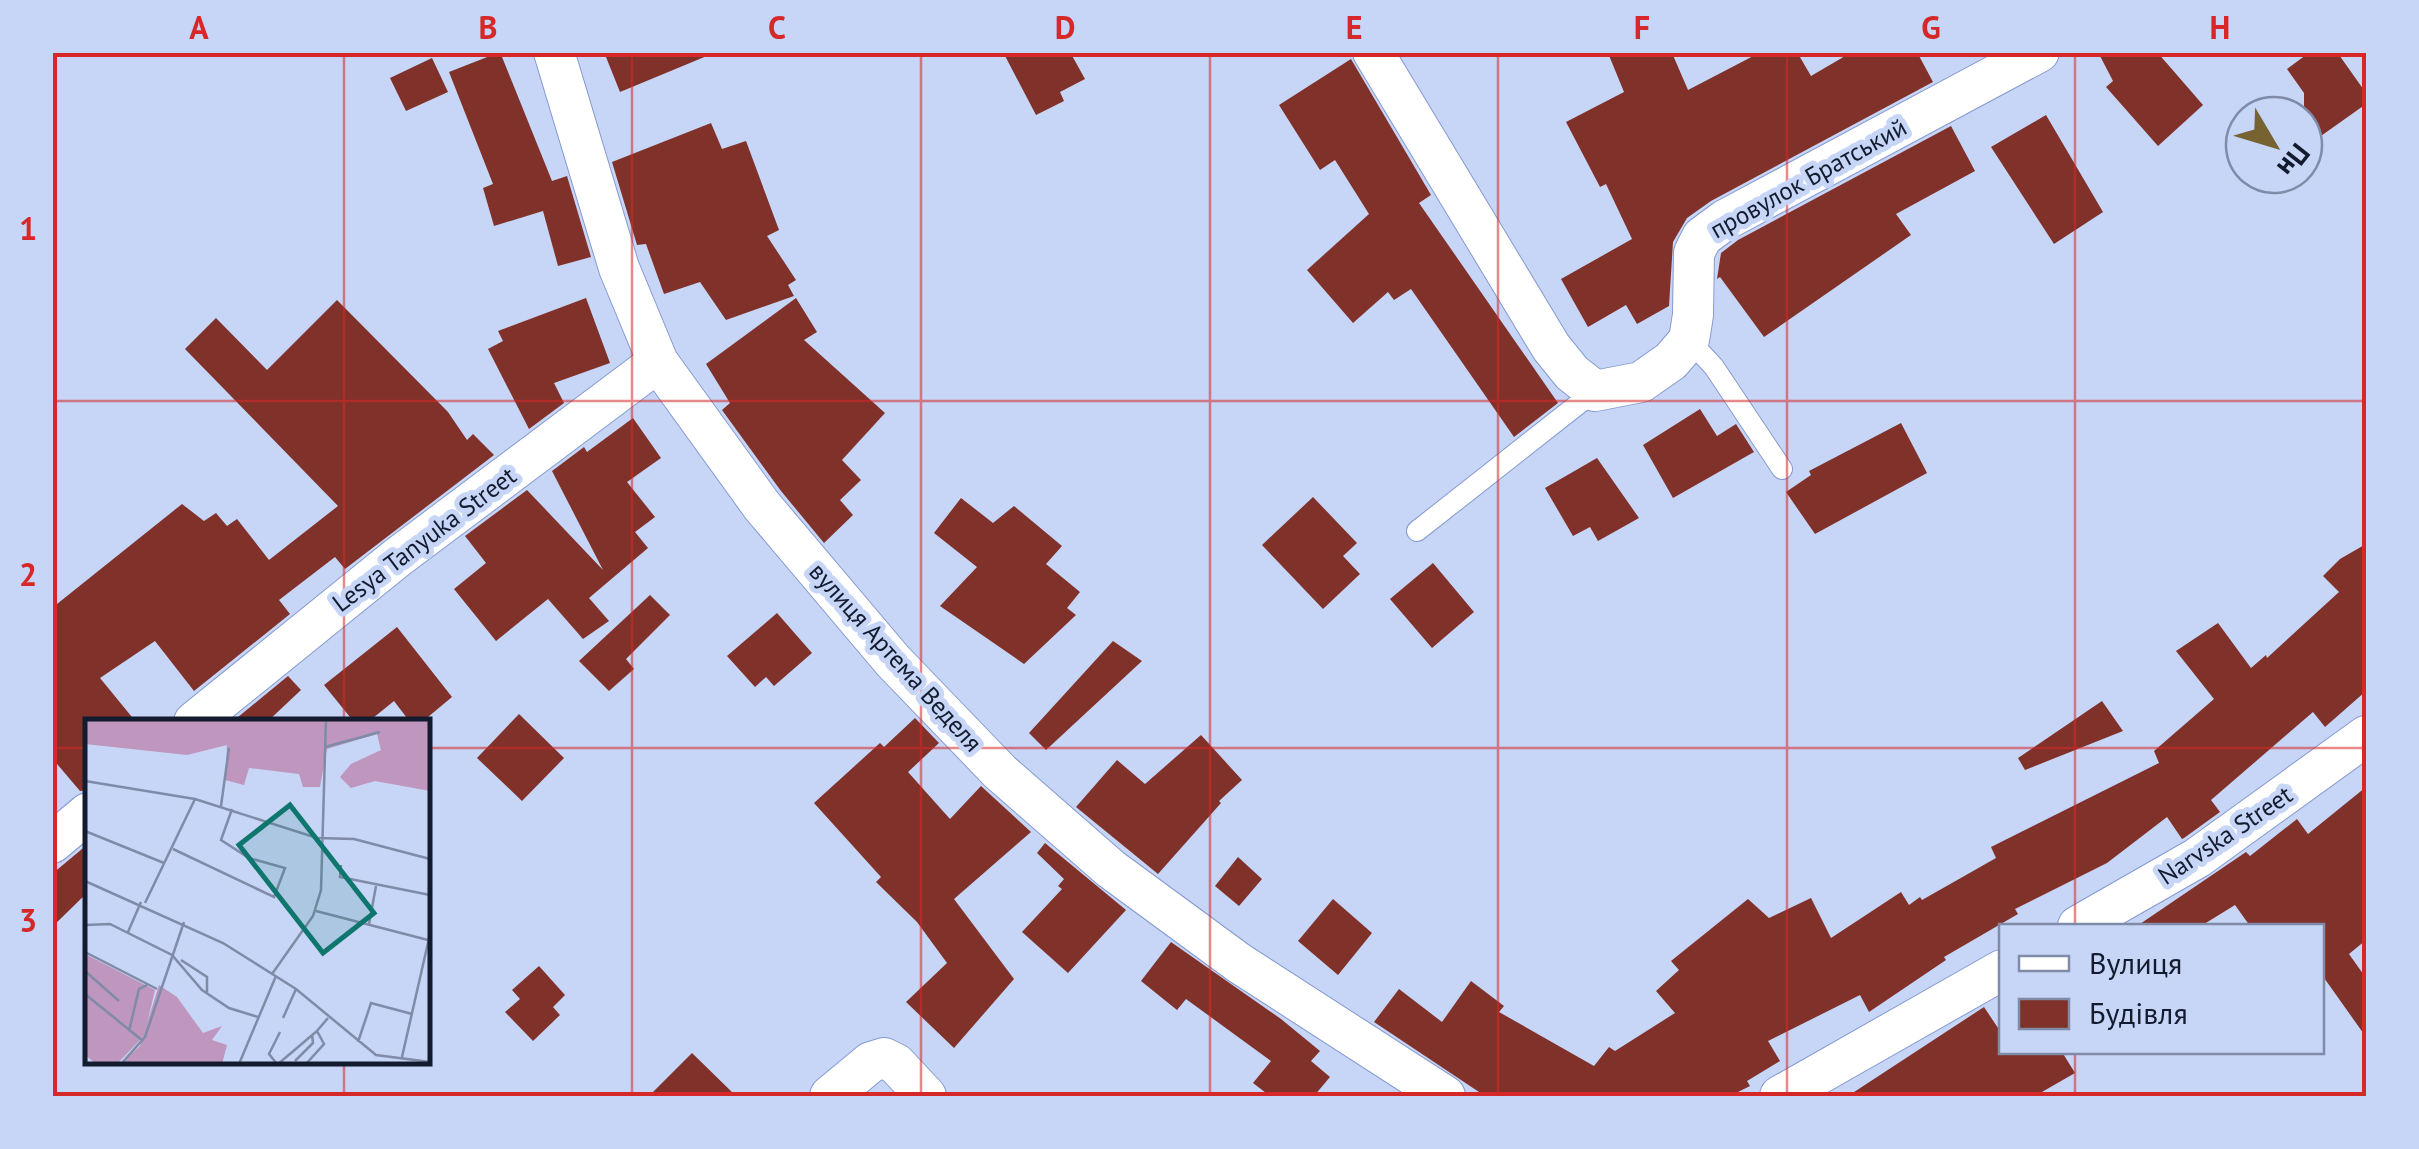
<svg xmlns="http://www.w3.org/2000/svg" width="2419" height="1149" viewBox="0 0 2419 1149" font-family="'PT Sans',sans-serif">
	<rect width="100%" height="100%" fill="#c7d5f7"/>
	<path fill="#80312a" d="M500,52L552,181L567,176L591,257L558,266L543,211L494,226L483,188L493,184L449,72Z
		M604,52H714V53L620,92Z
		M1003,52H1070L1085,79L1060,92L1064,101L1036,115Z
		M1761,52H1797L1811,76L1852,52H1917L1933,82L1711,201L1687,218L1673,242L1669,306L1637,324L1626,305L1588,327L1561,279L1632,239L1606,184L1600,187L1566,122L1624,92L1608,53H1672L1688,90Z
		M2098,52H2157L2203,105L2158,146L2106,87L2113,81Z
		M2310,52H2337L2366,93V104L2304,148V93L2287,69Z
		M432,58L448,92L406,111L390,78Z
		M1351,59L1431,195L1419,203L1558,403L1514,437L1411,289L1394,300L1388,292L1353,323L1307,270L1369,214L1335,160L1320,170L1279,105Z
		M2046,115L2103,212L2054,244L1991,147Z
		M711,123L722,149L746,141L779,230L767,236L796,280L788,285L794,296L726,320L700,282L664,294L646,244L637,245L612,162Z
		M1951,126L1975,171L1896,214L1911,235L1764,337L1720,277L1717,279L1721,253L1738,240Z
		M586,298L610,363L554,383L564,403L529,429L488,349L503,341L498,331Z
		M796,298L817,332L804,340L885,413L842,460L861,480L840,500L853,515L824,543L781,491L722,410L730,403L706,364Z
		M337,300L448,412L467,440L473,434L494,455L345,569L335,557L279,600L290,614L194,691L155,641L100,678L136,722H88V790L80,791L52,758V608L182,504L204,521L216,513L227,526L237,519L269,560L338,506L185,349L216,318L267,370Z
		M1700,409L1717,436L1736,424L1754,452L1673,498L1643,445Z
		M633,418L661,458L627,482L655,517L635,532L648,548L589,598L609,621L583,639L548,599L496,641L454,589L486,563L465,536L527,490L603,570L552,471L584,447L587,452Z
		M1901,423L1927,473L1815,534L1786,492L1811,475L1809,471Z
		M1597,458L1639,518L1598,541L1590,527L1573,536L1545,488Z
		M1313,497L1357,543L1343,556L1360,574L1323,609L1262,545Z
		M961,498L993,523L1014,506L1062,546L1046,564L1080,592L1067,608L1076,615L1024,664L940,606L977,567L934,533Z
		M2366,544V691L2325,727L2313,712L2211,800L2220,812L2184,838L2182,839L2167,817L2107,863L2015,909L2018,914L1944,957L1946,960L1869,1012L1860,995L1768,1041L1780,1061L1747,1081L1750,1086L1730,1096H1485L1374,1022L1399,989L1442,1022L1471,981L1504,1006L1499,1012L1594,1066L1609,1047L1615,1051L1675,1013L1656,991L1679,970L1671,961L1748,899L1769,918L1811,898L1831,938L1901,892L1909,905L1920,897L1922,900L1996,858L1991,847L2159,763L2154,751L2214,699L2176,651L2218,623L2251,668L2266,655L2267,658L2339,592L2323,576L2340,559Z
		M1433,563L1474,612L1432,648L1390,599Z
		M650,595L670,615L626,659L634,669L609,691L579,661Z
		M777,613L812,653L774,686L766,677L755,687L727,656Z
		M397,627L452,697L422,722H410L394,701L368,722H354L324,685Z
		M1113,641L1142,661L1046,750L1029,733Z
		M288,676L301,690L267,722H232Z
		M2102,701L2123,731L2025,770L2018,758Z
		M519,714L564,758L522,801L477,758Z
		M915,718L939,743L908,772L950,819L981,786L1031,832L954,899L1014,979L954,1048L906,1002L947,963L917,922L876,882L881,877L814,803L880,743L884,747Z
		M1201,735L1242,780L1219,801L1221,803L1158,874L1076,807L1117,760L1145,784Z
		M2366,787V940L2349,954L2366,978V1037L2322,975V926H2250L2235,905L2201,926H2137L2246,852L2250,856L2297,819L2308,834Z
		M1045,843L1126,910L1068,973L1022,932L1062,889L1058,886L1064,879L1037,853Z
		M88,844V892L52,927V874Z
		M1238,857L1262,879L1239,906L1215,886Z
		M1333,899L1372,933L1338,975L1298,941Z
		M1171,942L1281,1019L1320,1051L1311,1061L1330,1077L1314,1096H1270L1253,1083L1271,1061L1186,999L1177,1010L1141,981Z
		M539,966L565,995L553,1007L560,1015L533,1041L505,1012L520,999L512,990Z
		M1984,1007L2002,1034V1052H2062L2075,1073L2035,1096H1848Z
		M692,1053L736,1096H649Z"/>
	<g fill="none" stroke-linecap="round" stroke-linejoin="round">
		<defs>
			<path id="service" d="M1689,340L1714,367L1782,469
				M1417,531L1595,391"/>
			<path id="minor" d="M554,52L619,268L658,362L762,506L893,661L1000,772L1111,869L1239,963L1445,1096
				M1373,52L1551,347L1572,373L1595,391L1641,382L1671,361L1689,340L1693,315L1694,253L1702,237L1725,220L2039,52
				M194,722L398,557L658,362
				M52,843L88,813
				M2078,926L2197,858L2366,736
				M830,1096L871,1062L884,1058L896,1064L926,1096
				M1780,1096L2002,970"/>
		</defs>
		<use href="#service" stroke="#859ad0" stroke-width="22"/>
		<use href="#minor" stroke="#859ad0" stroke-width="42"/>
		<use href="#service" stroke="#fff" stroke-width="20"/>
		<use href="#minor" stroke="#fff" stroke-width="40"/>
	</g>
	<path fill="none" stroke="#d62828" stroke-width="2.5" stroke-opacity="0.55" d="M344,52V722M632,52V1096M921,52V1096M1210,52V1096M1498,52V1096M1787,52V1096M2075,52V926M52,401H2366M52,748H88M428,748H2366M2075,1052V1096M344,1062V1096"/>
	<g text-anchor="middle" stroke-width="10" stroke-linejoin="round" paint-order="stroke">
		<g font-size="25" fill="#131b2f" stroke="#c7d5f7">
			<text transform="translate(1808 178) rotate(-29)" y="9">провулок Братський</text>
			<text transform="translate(424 539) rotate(-37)" y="9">Lesya Tanyuka Street</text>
			<text transform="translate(896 657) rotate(48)" y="9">вулиця Артема Веделя</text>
			<text transform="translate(2225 835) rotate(-34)" y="9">Narvska Street</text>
		</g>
	</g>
	<g transform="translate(85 719)">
		<rect width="345" height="345" fill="#c7d5f7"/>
		<path d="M0,0H345V72L290,62L266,69L255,58L266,45L296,31L292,15L242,30L235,68H218L214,55L164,49L159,66L140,61L142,26L102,36L0,25ZM0,235L70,271L59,317L32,345H11L0,336ZM74,266L92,278L118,314L137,307L127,321L142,326L137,345L37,344L55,327Z" fill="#bf96bd"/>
		<path fill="none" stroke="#7f8ba7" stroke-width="2.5" d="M240,28L295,13M0,62L110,80L232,119L269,120L345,140M136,87L144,29M0,112L79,144M88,130L189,178L200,149L164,139L136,121L147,90M256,146L255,158L345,176M0,162L138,224L211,270L291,336L345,343M60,184L110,80M231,192L343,221M284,205L291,167M0,206L25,205L87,236L117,271L144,289L173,298M43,213L56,183M0,233L72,270M96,241L122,258V274M0,252L34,282M187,255L228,197L236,171L241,0M0,275L58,322M198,299L211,270M44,312L54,270L62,266M273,323L286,284L327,295M317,338L345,215M210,342L228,324L227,315M36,345L60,318L99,203M154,345L191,257M192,345L184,335L195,313M193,345L232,312M221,345L239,325L232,312L243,299"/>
		<path fill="#0f766e" fill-opacity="0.15" stroke="#0f766e" stroke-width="5" d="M205,86L289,194L238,234L154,126Z"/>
		<rect width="345" height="345" fill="none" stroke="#131b2f" stroke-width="5"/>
	</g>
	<rect width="2419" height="1149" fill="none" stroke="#c7d5f7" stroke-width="110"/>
	<rect x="1999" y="924" width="325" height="130" fill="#c7d5f7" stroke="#7f8ba7" stroke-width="2.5"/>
	<rect x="2019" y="956" width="50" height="15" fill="#ffffff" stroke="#7f8ba7" stroke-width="2.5"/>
	<text x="2089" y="974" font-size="30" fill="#131b2f">Вулиця</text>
	<rect x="2019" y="999" width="50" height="30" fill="#80312a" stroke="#7f8ba7" stroke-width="2.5"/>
	<text x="2089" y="1024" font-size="30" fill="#131b2f">Будівля</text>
	<g transform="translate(2274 145) rotate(128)"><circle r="48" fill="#c7d5f7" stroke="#7f8ba7" stroke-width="2.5"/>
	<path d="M0-8L18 38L0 25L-18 38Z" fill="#776332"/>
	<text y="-15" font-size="28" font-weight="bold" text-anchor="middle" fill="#131b2f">Пн</text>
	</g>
	<rect x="55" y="55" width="2309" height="1039" fill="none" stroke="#d62828" stroke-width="4"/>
	<g font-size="32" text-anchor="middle" font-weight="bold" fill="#d62828">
		<text x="199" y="39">A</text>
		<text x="488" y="39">B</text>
		<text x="777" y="39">C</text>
		<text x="1065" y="39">D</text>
		<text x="1354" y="39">E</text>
		<text x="1642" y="39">F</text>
		<text x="1931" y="39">G</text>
		<text x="2220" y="39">H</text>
		<text x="28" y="240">1</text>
		<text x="28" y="586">2</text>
		<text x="28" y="932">3</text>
	</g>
</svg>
